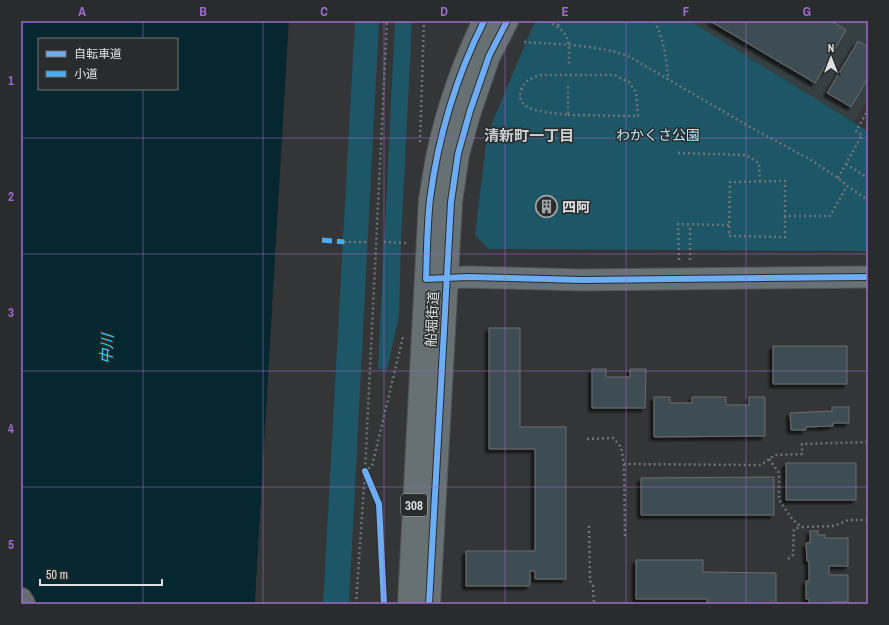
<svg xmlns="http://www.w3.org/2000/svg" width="889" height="625" viewBox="0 0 889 625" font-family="'Archivo Narrow','Noto Sans JP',sans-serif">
	<defs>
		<filter id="shadow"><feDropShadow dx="-3.5" dy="3.5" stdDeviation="1" flood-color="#0009"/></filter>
	</defs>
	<rect width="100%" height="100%" fill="#343536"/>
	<path fill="#363f41" d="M690,21H868V99L854,122Z"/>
	<path fill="#1d5666" d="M355,21H379L349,604H323Z
		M395,21H412L401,242L399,315L387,370L378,369Z
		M535,21H690L868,131V251L489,249L475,235L487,135Z"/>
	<path fill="#072730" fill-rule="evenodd" d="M21,21H289L255,604H21ZM39,39H177V89H39Z"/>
	<path fill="#343536" d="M289,21H291L257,604H255Z"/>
	<path fill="#3d4d52" stroke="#6c6d6d" filter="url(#shadow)" d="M710,21H831L846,30L815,83Z
		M858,41L868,47V78L851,107L827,93Z
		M542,202H550V212H542Z
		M489,328H520V427H566V579H535V571H530V586H466V551H535V449H489Z
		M773,346H847V384H773Z
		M592,369H606V377H630V369H646L645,408H592Z
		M654,397H670V403H692V397H726V405H749V397H765V436L654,437Z
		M832,407H849V423H833V426L806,427V430H791L790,413L832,411Z
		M786,463H856V500H786Z
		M774,477V515H641V478Z
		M810,531H818V535H825V538H848V566H829V575H848V602H831V604H809V599H806V581H809V561H807L806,543H810Z
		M636,560H703V572L776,573V604H707V599H636Z"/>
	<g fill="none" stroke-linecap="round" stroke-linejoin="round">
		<defs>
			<path id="secondary" d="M429,279L467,277L582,280L868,277"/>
			<path id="primary" d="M409,604L430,200C433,183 435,166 439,149C449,104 464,62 484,21
				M429,604L451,202L458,154L470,111L489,56L507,21"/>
			<path id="highway" d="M21,599L24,604"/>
		</defs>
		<use href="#secondary" stroke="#535455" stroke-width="23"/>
		<use href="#primary" stroke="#535455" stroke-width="24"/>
		<use href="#highway" stroke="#535455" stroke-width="24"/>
		<path stroke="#6d7477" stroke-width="2.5" stroke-dasharray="2 3" stroke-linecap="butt" d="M548,21C572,34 569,42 569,67
			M655,21C663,39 667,59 668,79
			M558,26L560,21
			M524,42C555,44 602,45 630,57L750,127L813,161L838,178L847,186L868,200
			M568,115L638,116L636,92L629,82L614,75H540C531,78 525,80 521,90C513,114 555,112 568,115V83
			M420,142L424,21
			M678,153L746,155L759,163L760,182
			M846,164L868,178
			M838,178L862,135L856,131L868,110
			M785,216V237L729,236L730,182L785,181V216H830L847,186
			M344,242H368
			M384,242L407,243
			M679,260L678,224L729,225
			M690,260V225
			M587,439L613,438L621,447L624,464L761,465L775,455L802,454V444L868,442
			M769,459L779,473V500L793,520L802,527L834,526L848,520H868
			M624,464L625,539
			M589,526L590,581L593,585L594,604
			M788,559L793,555L794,529L801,527
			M356,604L365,471L387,21
			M384,604L379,504L365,471L372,466L403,337"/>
		<use href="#secondary" stroke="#677176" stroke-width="21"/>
		<use href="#primary" stroke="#677073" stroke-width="22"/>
		<use href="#highway" stroke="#696c6f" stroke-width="22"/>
		<path stroke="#49aef6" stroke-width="5" stroke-dasharray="10 5" stroke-linecap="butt" d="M322,240L344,242"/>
		<defs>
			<path id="cycleway" d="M484,21C456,77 438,137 430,199C427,225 427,253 426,279L467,277L582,280L868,277
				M365,471L379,504L384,604
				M429,604L451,202L458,154L470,111L489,56L507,21"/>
		</defs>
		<use href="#cycleway" stroke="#292c2d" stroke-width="8"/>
		<use href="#cycleway" stroke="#6dadf4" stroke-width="6"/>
	</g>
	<path fill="none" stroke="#9e6bcb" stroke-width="1" stroke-opacity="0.55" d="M143,21V39M263,21V604M384,21V604M505,21V604M626,21V604M746,21V604M143,89V604M21,138H868M21,254H868M21,371H868M21,487H868"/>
	<defs>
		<symbol id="building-ring" viewBox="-11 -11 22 22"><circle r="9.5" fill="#292c2d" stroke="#a2a4a4" stroke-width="1.5"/><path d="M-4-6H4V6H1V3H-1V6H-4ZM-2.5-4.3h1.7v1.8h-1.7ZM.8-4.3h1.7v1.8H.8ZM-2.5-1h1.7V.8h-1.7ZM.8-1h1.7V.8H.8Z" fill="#a2a4a4"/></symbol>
	</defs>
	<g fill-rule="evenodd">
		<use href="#building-ring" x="534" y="194" width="25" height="25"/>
	</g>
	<g text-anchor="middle" stroke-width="3" stroke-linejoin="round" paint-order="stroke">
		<rect fill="#292c2d" stroke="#a8aaaa" stroke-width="1" x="401" y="494" width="26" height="22" rx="3"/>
		<g font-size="13" font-weight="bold" fill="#dee0e0">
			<text x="414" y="510">308</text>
		</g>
		<g font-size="14" fill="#b7e7f7" stroke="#292c2d">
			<text x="658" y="140">わかくさ公園</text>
		</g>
		<g font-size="14" font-weight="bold" fill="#dee0e0" stroke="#292c2d" text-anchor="start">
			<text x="562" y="212">四阿</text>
		</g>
		<g font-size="14" fill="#dee0e0" stroke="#292c2d">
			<text transform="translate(432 319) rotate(-87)" y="5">船堀街道</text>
		</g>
		<g font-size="15" font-weight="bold" fill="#ccd0d1" stroke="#292c2d">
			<text x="529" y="141">清新町一丁目</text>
		</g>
		<g font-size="15" font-style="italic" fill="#33d1fa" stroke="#292c2d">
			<text transform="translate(107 349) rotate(-87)" y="5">中川</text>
		</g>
	</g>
	<rect width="889" height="625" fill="none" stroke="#292c2d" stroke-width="44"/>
	<rect x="38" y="38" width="140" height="52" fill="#292c2d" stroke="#717475"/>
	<rect x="46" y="51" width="20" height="6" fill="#6dadf4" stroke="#717475"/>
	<text x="74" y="58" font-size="12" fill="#dee0e0">自転車道</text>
	<rect x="46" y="71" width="20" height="6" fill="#49aef6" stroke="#717475"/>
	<text x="74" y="78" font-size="12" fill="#dee0e0">小道</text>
	<g transform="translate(831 58)" stroke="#292c2d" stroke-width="3" paint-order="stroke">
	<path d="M0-3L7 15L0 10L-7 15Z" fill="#dee0e0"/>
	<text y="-6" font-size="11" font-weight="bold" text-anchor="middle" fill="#dee0e0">N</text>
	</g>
	<path d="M40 579v6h122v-6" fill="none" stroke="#dee0e0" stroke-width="2"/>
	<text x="46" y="579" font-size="12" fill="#dee0e0" stroke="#292c2d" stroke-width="3" paint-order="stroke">50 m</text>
	<rect x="22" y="22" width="845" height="581" fill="none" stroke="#9e6bcb" stroke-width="1.5"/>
	<g font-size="13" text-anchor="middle" font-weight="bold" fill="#9e6bcb">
		<text x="82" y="16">A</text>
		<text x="203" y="16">B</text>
		<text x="324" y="16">C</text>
		<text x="444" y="16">D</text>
		<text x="565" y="16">E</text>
		<text x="686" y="16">F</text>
		<text x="807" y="16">G</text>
		<text x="11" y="85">1</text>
		<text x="11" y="201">2</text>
		<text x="11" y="317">3</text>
		<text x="11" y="433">4</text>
		<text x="11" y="549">5</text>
	</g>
</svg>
